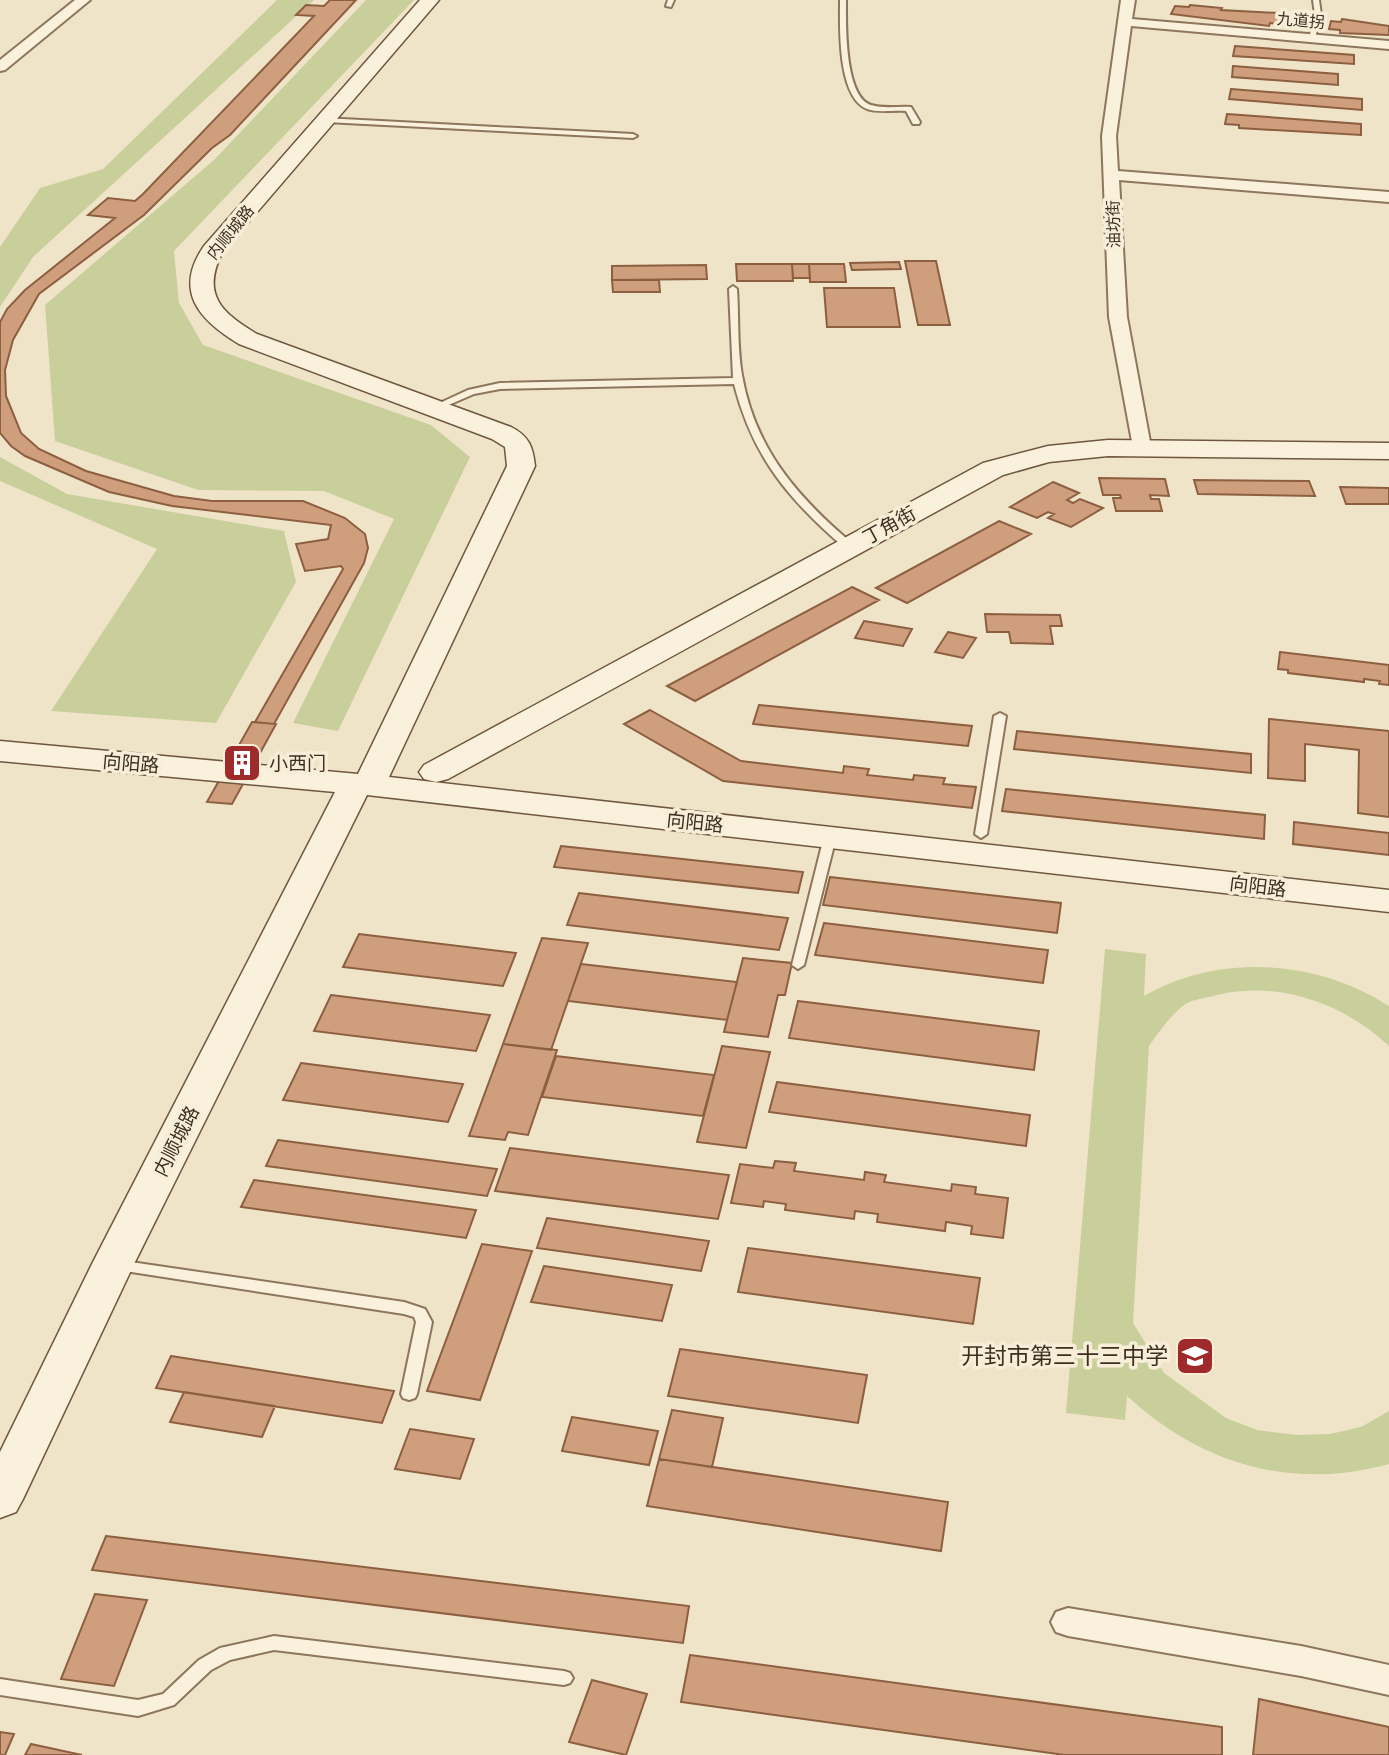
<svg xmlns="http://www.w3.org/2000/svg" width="1389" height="1755" viewBox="0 0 1389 1755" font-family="'Crimson Pro','Noto Sans SC',serif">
	<rect width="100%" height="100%" fill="#f0e4c8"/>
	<path fill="#c9cf9b" d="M277,0H314L33,257L0,307V247L40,188L103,169Z
		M366,0H414L174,251L179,303L203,345L431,425L470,457L338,731L293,723L394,519L324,491L198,490L55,441L45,305L214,160Z
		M0,457L67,494L284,531L296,582L216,723L51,711L157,549L0,481Z
		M1105,949L1146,954L1144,996C1218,953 1317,959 1389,1006V1046C1342,1002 1273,978 1209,997C1201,999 1190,1000 1184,1005C1170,1016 1159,1032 1149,1046L1133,1323L1164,1373L1226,1418L1257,1430L1297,1435L1330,1434L1361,1427L1389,1411V1464C1291,1491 1201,1464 1127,1396L1125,1420L1066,1413Z"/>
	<path fill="#cf9f7d" stroke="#8d5f41" stroke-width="2" d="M330,0H356L230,135L212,148L144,215L39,294L13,340L5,370L6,396L21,433L39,449L86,471L174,496L212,501H303L345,518L365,534L368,548L364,563L274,724L255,722L343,569L341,566L305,571L296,544L328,539L331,525L172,506L109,492L25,456L11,446L0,433V322L7,309L25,290L115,218L88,215L108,198L135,201L143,194L314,16L296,15L306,5L324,6Z
		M1190,5L1222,8L1221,10L1278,13L1277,15L1287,16L1284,25L1270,23L1269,26L1171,14L1175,6L1189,7Z
		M1342,19L1389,26V35L1340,33V30L1329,29L1331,21L1341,22Z
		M1235,46L1354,55V64L1233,56Z
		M1233,66L1338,74V85L1232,77Z
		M1231,89L1362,99V110L1229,99Z
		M1227,114L1361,124V135L1239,128V125L1225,124Z
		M905,261H936L950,325H918Z
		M899,262L901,269L852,270L850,263Z
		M736,264H792L793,281H737Z
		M792,264H809L810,278H793Z
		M809,264H844L846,282H810Z
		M706,265L707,279L612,280V266Z
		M612,280H659L660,292H613Z
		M824,288H894L900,327H827Z
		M1099,478L1165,479L1169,496L1150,495L1151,499H1159L1162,511H1116L1113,498H1121L1120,495H1103Z
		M1194,480L1309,481L1315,496L1198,494Z
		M1053,482L1079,493L1067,500L1073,503L1080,499L1103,508L1071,527L1048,518L1054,514L1048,512L1037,518L1010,507Z
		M1340,487L1389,488V504H1346Z
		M999,521L1031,534L907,603L876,588Z
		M852,587L879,600L695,701L667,686Z
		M985,614L1060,615L1062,626H1050L1053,644L1011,643L1009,632H987Z
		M864,621L912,629L903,646L855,638Z
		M948,632L976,638L963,658L935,652Z
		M1280,652L1389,665V685L1379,684L1380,681L1364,679V682L1288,673V670L1278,669Z
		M759,705L972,726L968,746L753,724Z
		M650,710L741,761L843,773L844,766L869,769L867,775L913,780L914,775L945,778L943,784L976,787L972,808L723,781L624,724Z
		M1269,719L1389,731V817L1358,813L1359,750L1305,744V781L1268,778Z
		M252,722L276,724L232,804L207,802Z
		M1017,731L1251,754V773L1014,749Z
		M1006,789L1265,815L1264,839L1002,811Z
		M1294,822L1389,833V855L1293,844Z
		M561,846L803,872L798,893L554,867Z
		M830,877L1061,903L1057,933L823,905Z
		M579,893L788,918L779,950L567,925Z
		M824,923L1048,950L1043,983L815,955Z
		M359,934L516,953L503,986L343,967Z
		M542,938L588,943L551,1050L503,1044Z
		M743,958L792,963L785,995H778L768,1037L724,1032Z
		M581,964L737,982L727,1020L568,1001Z
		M331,995L490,1015L476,1051L314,1031Z
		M798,1001L1039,1031L1034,1070L789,1038Z
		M503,1044L557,1050L528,1135L508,1132L505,1140L469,1136Z
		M722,1046L770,1052L746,1148L697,1142Z
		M556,1056L714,1075L703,1116L542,1097Z
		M301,1063L463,1084L448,1122L283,1100Z
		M777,1082L1030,1115L1026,1146L769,1112Z
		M278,1140L497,1169L487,1196L266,1166Z
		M510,1148L729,1175L718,1219L495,1191Z
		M775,1161L796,1163L794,1171L864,1180L865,1172L886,1175L884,1182L951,1191L952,1184L976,1187L975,1194L1008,1198L1003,1238L971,1234L972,1226L946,1222L945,1231L877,1222L878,1214L855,1211L854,1219L785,1210L786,1204L764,1201L763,1207L731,1203L740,1164L773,1168Z
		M254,1180L476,1210L466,1238L241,1207Z
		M547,1218L709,1241L701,1271L537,1248Z
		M482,1244L532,1251L480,1400L427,1391Z
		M748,1248L980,1278L973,1324L738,1292Z
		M544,1266L672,1285L662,1321L531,1302Z
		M680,1349L867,1375L858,1423L668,1396Z
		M171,1356L394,1391L382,1423L156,1388Z
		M184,1392L275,1406L262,1437L170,1422Z
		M672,1410L723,1418L712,1467L659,1459Z
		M572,1417L658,1431L649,1465L562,1451Z
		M410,1429L474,1439L460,1479L395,1469Z
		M659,1459L948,1502L941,1551L647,1506Z
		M106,1536L689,1606L683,1643L92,1570Z
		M95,1594L147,1600L114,1686L61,1679Z
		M690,1655L1222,1727V1755H1065L681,1702Z
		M592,1680L647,1694L626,1755L569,1742Z
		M1259,1699L1389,1727V1755H1253Z
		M0,1732L14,1734L5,1755H0Z
		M31,1744L82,1755H25Z"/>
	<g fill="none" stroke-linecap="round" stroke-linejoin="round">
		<defs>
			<path id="lane" d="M668,0H674L671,7L666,6Z
				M840,0H846C846,23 844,96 871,105C883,109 899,106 911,107L920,122L919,124H913L906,111C894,110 877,113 867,109C837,97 840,26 840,0Z
				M1313,0H1319L1321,15L1315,38L1312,40L1309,38L1315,15Z
				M323,118L633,134L637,136L633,138L326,122L322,120Z
				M733,286L737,289C739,317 737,347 742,375C755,449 797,497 854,545V549H846C789,500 753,458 734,384L500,389L474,394L437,410H431L429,408L468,390L500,383L733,378L729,289Z
				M1000,713L1006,716L987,834L981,838L975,834L994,716Z
				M830,833L836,837L804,965L798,969L792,965L824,837Z
				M117,1260L404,1302L425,1309L432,1322L417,1394L415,1398L409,1400L403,1398L401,1394L416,1322L414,1317L404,1314L112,1269L110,1265L112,1261Z
				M274,1636L564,1671L570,1673L573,1678L570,1683L564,1685L274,1650L230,1660L211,1670L174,1705L138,1716L0,1695V1679L138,1700L163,1694L199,1660L220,1648Z"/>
			<path id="street" d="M75,0H90L5,70L0,71V60Z
				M1121,0H1135L1132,19L1389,41V49L1131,26L1116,136L1118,171L1389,192V202L1119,180L1127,317L1151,447L1142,453L1133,447L1109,317L1102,136Z
				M1068,1608L1301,1646L1389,1665V1695L1301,1676L1068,1636L1056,1632L1051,1622L1056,1612Z"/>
			<path id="secondary" d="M420,0H439L222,253C201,295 222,313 257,334L511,427C529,436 533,447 535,466L389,777L1389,890V912L367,795L134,1264L23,1499L16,1512L0,1518V1452L92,1264L335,792L0,761V741L358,774L507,466L505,447L492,439L239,344C199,320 173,291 204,246Z
				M1108,440L1389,443V459L1108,456L1049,462L1003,475L448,779L436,782L424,779L419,772L424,765L983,463L1048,446Z"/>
		</defs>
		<use href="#lane" stroke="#8d765c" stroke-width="4"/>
		<use href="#street" stroke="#8d765c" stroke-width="4"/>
		<use href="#secondary" stroke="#6f573f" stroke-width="3"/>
		<use href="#lane" fill="#faf1dc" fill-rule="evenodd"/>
		<use href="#street" fill="#faf1dc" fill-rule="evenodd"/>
		<use href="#secondary" fill="#faf1dc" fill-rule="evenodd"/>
	</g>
	<defs>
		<symbol id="building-square" viewBox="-11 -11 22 22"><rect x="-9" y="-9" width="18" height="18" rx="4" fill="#9e2a2b" stroke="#f7eed8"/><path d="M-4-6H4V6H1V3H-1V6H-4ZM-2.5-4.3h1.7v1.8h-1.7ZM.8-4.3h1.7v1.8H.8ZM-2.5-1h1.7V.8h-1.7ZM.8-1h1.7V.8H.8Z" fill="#fff"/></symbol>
		<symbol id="school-square" viewBox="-11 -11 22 22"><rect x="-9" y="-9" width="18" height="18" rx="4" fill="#9e2a2b" stroke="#f7eed8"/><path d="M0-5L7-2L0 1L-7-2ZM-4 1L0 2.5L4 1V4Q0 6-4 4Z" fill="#fff"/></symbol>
	</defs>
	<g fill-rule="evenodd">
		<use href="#building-square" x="220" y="741" width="44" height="44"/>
		<use href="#school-square" x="1173" y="1334" width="44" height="44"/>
	</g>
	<g text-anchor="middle" stroke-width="7" stroke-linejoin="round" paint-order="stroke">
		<g font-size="16" fill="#3d2e20" stroke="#f7eed8">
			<text transform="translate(1301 20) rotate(5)" y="6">九道拐</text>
			<text transform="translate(1113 224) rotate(-91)" y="6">油坊街</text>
			<text transform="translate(230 232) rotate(-51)" y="6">内顺城路</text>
		</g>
		<g font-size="19" fill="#3d2e20" stroke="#f7eed8">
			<text transform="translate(889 525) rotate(-29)" y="7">丁角街</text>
			<text transform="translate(131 763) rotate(5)" y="7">向阳路</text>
			<text transform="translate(695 822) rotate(6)" y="7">向阳路</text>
			<text transform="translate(1258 886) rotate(7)" y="7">向阳路</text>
			<text transform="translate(176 1141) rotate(-63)" y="7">内顺城路</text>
		</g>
		<g font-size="19" fill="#3d2e20" stroke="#f7eed8" text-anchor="start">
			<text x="269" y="770">小西门</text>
		</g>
		<g font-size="23" fill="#3d2e20" stroke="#f7eed8" text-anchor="end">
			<text x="1168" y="1364">开封市第三十三中学</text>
		</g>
	</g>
</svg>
